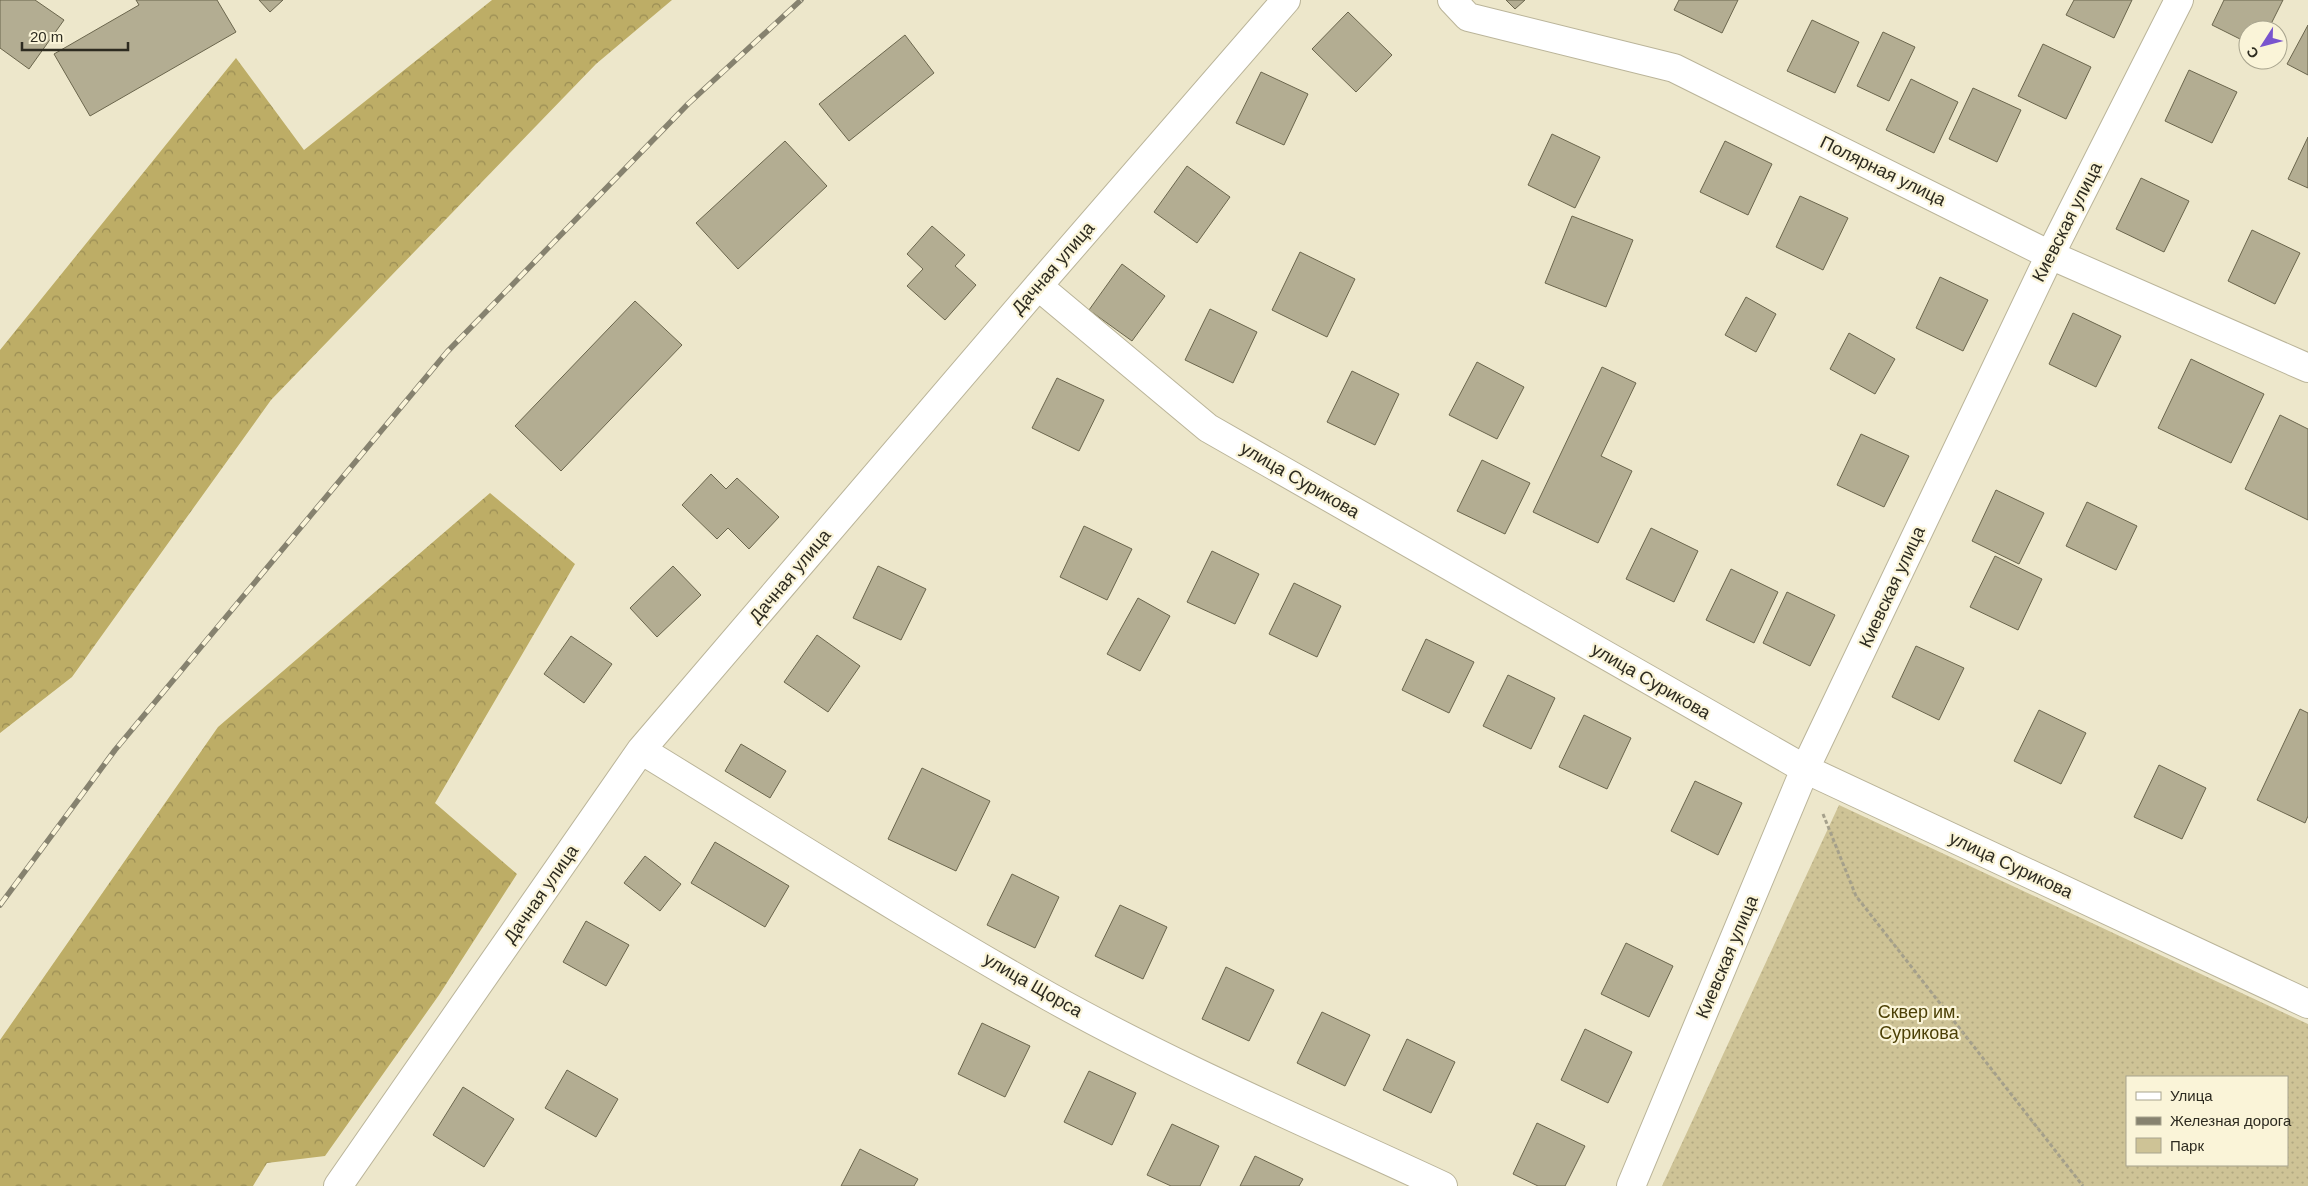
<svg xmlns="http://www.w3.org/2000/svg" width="2308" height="1186" viewBox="0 0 2308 1186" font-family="Arial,sans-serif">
	<defs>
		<pattern id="green-dots" width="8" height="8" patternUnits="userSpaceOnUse" patternTransform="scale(1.25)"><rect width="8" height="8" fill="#cec396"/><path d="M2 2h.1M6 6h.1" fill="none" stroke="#b1a881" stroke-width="1.8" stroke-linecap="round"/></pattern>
		<pattern id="forest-crowns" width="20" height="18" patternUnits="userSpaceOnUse" patternTransform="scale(1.25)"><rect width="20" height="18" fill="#bdad66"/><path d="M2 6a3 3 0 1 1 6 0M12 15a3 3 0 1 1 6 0" fill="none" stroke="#9a8d54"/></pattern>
	</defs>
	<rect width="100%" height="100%" fill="#ede7cb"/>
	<path fill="url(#green-dots)" fill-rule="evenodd" d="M1839,805L2308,1024V1186H1662ZM2127,1077H2287V1165H2127Z"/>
	<path fill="url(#forest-crowns)" d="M492,0H672L596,64L271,400L72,677L0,733V350L236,58L304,150Z
		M490,493L575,564L435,803L517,874L439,995L325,1156L267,1163L253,1186H0V1040L218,727Z"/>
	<path fill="#b3ad92" stroke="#6b664d" d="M0,0H35L64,20L29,69L0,48Z
		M136,0H217L236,32L90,116L54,54L139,5Z
		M259,0H283L270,12Z
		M1506,0H1525L1515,9Z
		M1679,0H1738L1722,33L1674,10Z
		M2074,0H2132L2114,38L2066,15Z
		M2224,0H2283L2268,30H2248V43L2212,25Z
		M1348,12L1392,55L1356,92L1312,49Z
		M1812,20L1859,42L1835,93L1787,71Z
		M2308,25V75L2287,64Z
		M1883,32L1915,47L1889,101L1857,86Z
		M905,35L934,73L849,141L819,104Z
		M2043,44L2091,67L2066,119L2018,96Z
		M2189,70L2237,92L2212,143L2165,121Z
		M1261,72L1308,94L1284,145L1236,123Z
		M1911,79L1958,102L1934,153L1886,130Z
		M1973,88L2021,110L1997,162L1949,139Z
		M1552,134L1600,157L1575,208L1528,185Z
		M2308,137V188L2288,179Z
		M785,141L827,186L738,269L696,223Z
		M1725,141L1772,164L1748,215L1700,192Z
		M1187,166L1230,197L1197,243L1154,212Z
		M2141,178L2189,201L2164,252L2116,229Z
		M1800,196L1848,218L1823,270L1776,247Z
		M1572,216L1633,240L1606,307L1545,283Z
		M932,226L965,255L955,266L976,285L945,320L907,286L923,269L907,254Z
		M2252,230L2300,253L2275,304L2228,281Z
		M1300,252L1355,279L1327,337L1272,310Z
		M1122,264L1165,296L1132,341L1089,310Z
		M1940,277L1988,300L1963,351L1916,328Z
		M1746,297L1776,314L1756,352L1725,335Z
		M635,301L682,345L561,471L515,426Z
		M1210,309L1257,332L1233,383L1185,360Z
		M2073,313L2121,336L2096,387L2049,364Z
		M1849,333L1895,359L1875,394L1830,369Z
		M2191,359L2264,394L2231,463L2158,428Z
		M1477,362L1524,387L1497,439L1449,415Z
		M1602,367L1636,383L1601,456L1632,471L1598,543L1533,512Z
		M1352,371L1399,394L1375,445L1327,422Z
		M1057,378L1104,400L1079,451L1032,428Z
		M2280,415L2308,429V520L2245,489Z
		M1861,434L1909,456L1884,507L1837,485Z
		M1482,460L1530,483L1505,534L1457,511Z
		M711,474L726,489L737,478L779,517L749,549L728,528L717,539L682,505Z
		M1996,490L2044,513L2019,564L1972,541Z
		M2087,502L2137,526L2116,570L2066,546Z
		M1084,526L1132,549L1107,600L1060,577Z
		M1651,528L1698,551L1674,602L1626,579Z
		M1212,551L1259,574L1235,624L1187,602Z
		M1995,556L2042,579L2018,630L1970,607Z
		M673,566L701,595L657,637L630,608Z
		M878,566L926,589L901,640L853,618Z
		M1731,569L1778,592L1754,643L1706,620Z
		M1294,583L1341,606L1317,657L1269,634Z
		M1787,592L1835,615L1810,666L1763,643Z
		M1138,598L1170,616L1140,671L1107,654Z
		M817,635L860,666L828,712L784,682Z
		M571,636L612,664L584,703L544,674Z
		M1426,639L1474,662L1449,713L1402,690Z
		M1916,646L1964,668L1939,720L1892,697Z
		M1508,675L1555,698L1531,749L1483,726Z
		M2300,709L2308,713V816L2305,823L2257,800Z
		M2039,710L2086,733L2061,784L2014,761Z
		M1584,715L1631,738L1607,789L1559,767Z
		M741,744L786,771L770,798L725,771Z
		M2159,765L2206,788L2182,839L2134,817Z
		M922,768L990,801L956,871L888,839Z
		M1695,781L1742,803L1718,855L1671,831Z
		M715,842L789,886L765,927L691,883Z
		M645,856L681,884L660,911L624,883Z
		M1012,874L1059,897L1035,948L987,925Z
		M1120,905L1167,927L1143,979L1095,956Z
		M586,921L629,945L606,986L563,962Z
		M1626,943L1673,966L1649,1017L1601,994Z
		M1226,967L1274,990L1249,1041L1202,1019Z
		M1322,1012L1370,1035L1345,1086L1297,1063Z
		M982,1023L1030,1046L1005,1097L958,1074Z
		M1585,1029L1632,1052L1608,1103L1561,1080Z
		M1407,1039L1455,1062L1431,1113L1383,1090Z
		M567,1070L618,1099L596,1137L545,1108Z
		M1089,1071L1136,1093L1112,1145L1064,1122Z
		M463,1087L514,1119L484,1167L433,1135Z
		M1537,1123L1585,1146L1565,1186H1538L1513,1174Z
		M1172,1124L1219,1146L1200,1186H1171L1147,1175Z
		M860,1149L918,1179L914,1186H841Z
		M1255,1156L1303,1179L1299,1186H1240Z"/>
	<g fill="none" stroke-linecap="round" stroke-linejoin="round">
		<defs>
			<path id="minor" d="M1452,0L1468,17L1674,68L2050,255L2308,368
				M1038,286L1208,428L1805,769L2308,1004
				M641,750C777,833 911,919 1050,997C1177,1068 1312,1125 1443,1186
				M338,1186L641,750L1038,286L1286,0
				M1631,1186L1805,769L2050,255L2179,0"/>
		</defs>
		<use href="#minor" stroke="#bab499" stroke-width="30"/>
		<path stroke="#a5a08b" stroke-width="3" stroke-dasharray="4 2.5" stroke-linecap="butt" d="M1823,814L1856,896L2083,1186"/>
		<use href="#minor" stroke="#fff" stroke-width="28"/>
		<defs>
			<path id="rail" d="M0,905L115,750L447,352L688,104L801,0"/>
		</defs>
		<use href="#rail" stroke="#86826f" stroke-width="5.5"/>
		<use href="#rail" stroke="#faf4d8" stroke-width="4" stroke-dasharray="11" stroke-linecap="butt"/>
	</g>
	<g text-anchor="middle" stroke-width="4.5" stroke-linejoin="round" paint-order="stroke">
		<g font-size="18" fill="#2d2b20" stroke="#faf4d8">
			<text transform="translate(1883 171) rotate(26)" y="6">Полярная улица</text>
			<text transform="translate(2067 222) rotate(-63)" y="6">Киевская улица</text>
			<text transform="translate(1053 268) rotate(-49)" y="6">Дачная улица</text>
			<text transform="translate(1300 480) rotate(30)" y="6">улица Сурикова</text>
			<text transform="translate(790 576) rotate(-50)" y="6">Дачная улица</text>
			<text transform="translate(1892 587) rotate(-65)" y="6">Киевская улица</text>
			<text transform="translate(1651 681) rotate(30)" y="6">улица Сурикова</text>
			<text transform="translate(2011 865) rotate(25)" y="6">улица Сурикова</text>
			<text transform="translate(541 894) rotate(-55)" y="6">Дачная улица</text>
			<text transform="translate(1727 957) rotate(-67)" y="6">Киевская улица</text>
			<text transform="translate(1033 985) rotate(30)" y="6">улица Щорса</text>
		</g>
		<g font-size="18" fill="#4c4006" stroke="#faf4d8">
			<text x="1919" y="1018">Сквер им.<tspan x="1919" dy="21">Сурикова</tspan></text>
		</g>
	</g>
	<rect x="2126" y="1076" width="162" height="90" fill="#faf4d8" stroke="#a8a48e"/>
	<rect x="2136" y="1092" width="25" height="8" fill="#ffffff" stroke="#a8a48e"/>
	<text x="2170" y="1101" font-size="15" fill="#2d2b20">Улица</text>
	<rect x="2136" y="1117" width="25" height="8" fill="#86826f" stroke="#a8a48e"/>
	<text x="2170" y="1126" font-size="15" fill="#2d2b20">Железная дорога</text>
	<rect x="2136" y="1138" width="25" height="15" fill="#cec396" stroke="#a8a48e"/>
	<text x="2170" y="1151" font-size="15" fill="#2d2b20">Парк</text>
	<g transform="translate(2263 45) rotate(234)"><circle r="24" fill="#faf4d8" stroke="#a8a48e"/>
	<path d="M0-4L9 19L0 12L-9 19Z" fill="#7954ce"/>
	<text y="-8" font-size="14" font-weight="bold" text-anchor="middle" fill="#2d2b20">С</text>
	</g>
	<path d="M22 42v8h106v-8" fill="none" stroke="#2d2b20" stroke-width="2.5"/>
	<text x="30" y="42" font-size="15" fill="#2d2b20" stroke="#faf4d8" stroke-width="4" paint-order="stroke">20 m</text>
</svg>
